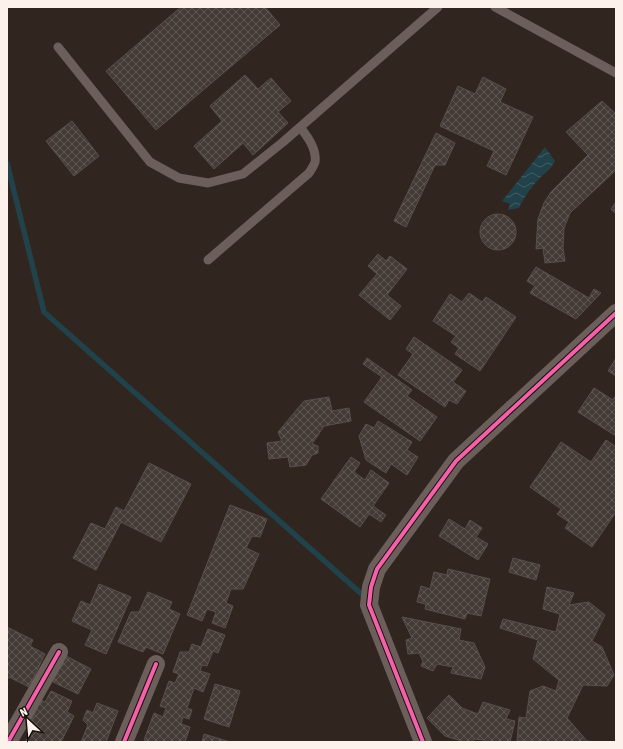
<svg xmlns="http://www.w3.org/2000/svg" width="623" height="749" viewBox="0 0 623 749" font-family="'Asap Condensed',sans-serif">
	<defs>
		<pattern id="water-waves" width="16" height="10" patternUnits="userSpaceOnUse"><rect width="16" height="10" fill="#21424a"/><path d="M0 5q4-4 8 0t8 0" fill="none" stroke="#425e64"/></pattern>
		<pattern id="building-cross-hatch" width="8" height="8" patternUnits="userSpaceOnUse"><rect width="8" height="8" fill="#443b36"/><path d="M0 0l8 8M0 8l8-8" fill="none" stroke="#605853"/></pattern>
	</defs>
	<rect width="100%" height="100%" fill="#30251f"/>
	<path fill="url(#water-waves)" d="M545,147L555,161C551,170 544,173 538,180C530,189 524,197 519,208L508,210L510,204L502,201Z"/>
	<g fill="none" stroke-linecap="round" stroke-linejoin="round">
		<path stroke="#21424a" stroke-width="5.5" d="M7,163L44,312L365,597"/>
	</g>
	<path fill="url(#building-cross-hatch)" stroke="#5a4f4c" d="M181,7H265L280,25L156,130L106,71Z
		M245,75L258,89L271,78L291,101L278,112L288,123L253,155L243,143L214,169L194,146L222,121L210,106Z
		M483,77L506,89L500,102L533,117L506,175L487,166L494,151L440,126L458,86L475,94Z
		M602,101L616,114V170L570,213L564,228L563,248L565,261L545,263L543,248L536,249L538,219L544,203L551,192L588,155L566,132Z
		M72,121L99,156L74,176L46,141Z
		M436,133L455,143L445,165H435L406,227L394,221Z
		M616,202V214L611,209Z
		M480 232a18 18 0 1 1 36 0a18 18 0 1 1-36 0Z
		M378,254L386,261L390,256L407,269L387,295L401,306L390,320L359,295L377,274L368,266Z
		M536,267L589,298L594,289L601,293L576,319L530,293L535,286L527,281Z
		M469,293L482,302L486,297L516,317L480,371L455,354L459,348L451,342L456,336L433,321L450,294L462,302Z
		M414,337L462,370L453,382L466,391L457,404L449,400L445,407L398,375L413,354L406,349Z
		M367,358L412,390L407,396L437,417L420,441L364,402L382,377L363,364Z
		M616,358V376L608,371Z
		M594,388L613,400L616,395V436L578,412Z
		M329,397L332,411L349,408L351,421L324,426L312,444L318,446V453L312,455L306,465L290,467L288,457L269,459L267,443L282,441L278,432L304,401Z
		M378,421L412,442L407,450L418,457L407,475L391,464L386,473L366,460L359,436L366,424L374,428Z
		M606,440L616,447V512L592,547L565,528L569,522L557,514L561,509L530,487L561,442L591,462Z
		M351,457L360,463L354,472L365,480L371,470L389,483L373,506L386,515L381,522L369,514L360,527L321,499Z
		M149,463L191,484L161,542L121,522L96,570L73,558L91,523L105,529L116,507L124,511Z
		M230,505L267,519L260,537L252,536L246,548L259,554L243,589H231L226,603L233,606L225,628L212,623L216,612L207,609L202,621L187,615Z
		M449,519L465,529L470,520L482,528L476,537L488,544L478,560L439,536Z
		M513,558L540,565L536,580L509,572Z
		M448,569L490,579L481,616L467,613L465,619L425,609L426,604L417,602L421,586L430,589L434,572L447,575Z
		M99,584L131,597L106,654L85,645L92,630L72,621L81,601L90,605Z
		M547,587L574,593L569,605L589,602L605,615L592,641L602,647L614,675L607,686L583,685L567,718L587,741L600,742L517,741L519,717L526,718L530,691L543,686L556,691L559,680L533,659L538,640L500,628L503,619L556,632L560,614L543,609Z
		M148,592L172,602L169,609L180,614L163,654L146,647L143,652L118,642L131,612H139Z
		M402,617L461,629L459,640L474,643L485,667L481,679L451,673L453,667L437,664L433,671L421,666L423,661L419,653L408,654L406,640L412,638Z
		M7,627L33,640L30,646L45,654L29,687L9,677L7,680Z
		M208,629L225,635L218,653L213,651L207,666L202,665L200,671L210,674L203,692L194,688L187,708L192,710L189,719L183,717L181,724L190,727L185,742H149L144,740L154,713L163,717L166,708L160,706L169,681L175,683L179,674L173,672L180,652H189L192,644L201,647Z
		M66,656L91,669L78,694L53,682Z
		M215,684L240,691L229,727L204,719Z
		M51,691L72,701L67,712L74,716L61,742H25L30,734L26,732L41,700L45,702Z
		M449,695L462,708L478,714L483,702L510,710L506,719L515,721L510,742H484L485,740L474,739L472,742H465L445,736L427,718Z
		M97,703L118,711L106,742H81L88,725L83,720L87,710L93,713Z
		M204,734L230,742H202Z"/>
	<g fill="none" stroke-linecap="round" stroke-linejoin="round">
		<path stroke="#6b5e5b" stroke-width="9" d="M495,7L616,73
			M58,47L150,162L179,178L208,183L243,174L283,142L438,7
			M208,260L309,173C311,170 314,165 315,162C317,149 307,136 300,127"/>
		<path stroke="#6b5e5b" stroke-width="18" d="M8,742L59,652
			M124,742L156,664
			M423,742L369,605L371,587L377,569L456,461L616,313"/>
		<defs>
			<path id="cycleway" d="M8,742L59,652
				M124,742L156,664
				M423,742L369,605L371,587L377,569L456,461L616,313"/>
		</defs>
		<use href="#cycleway" stroke="#180f0a" stroke-width="6"/>
		<use href="#cycleway" stroke="#f560ab" stroke-width="4"/>
	</g>
	<rect width="623" height="749" fill="none" stroke="#fdf2eb" stroke-width="16"/>
	<g transform="translate(28 721) rotate(334)" stroke="#180f0a" stroke-width="3" paint-order="stroke">
	<path d="M0-3L7 15L0 10L-7 15Z" fill="#fdf2eb"/>
	<text y="-6" font-size="11" font-weight="bold" text-anchor="middle" fill="#fdf2eb">N</text>
	</g>
</svg>
